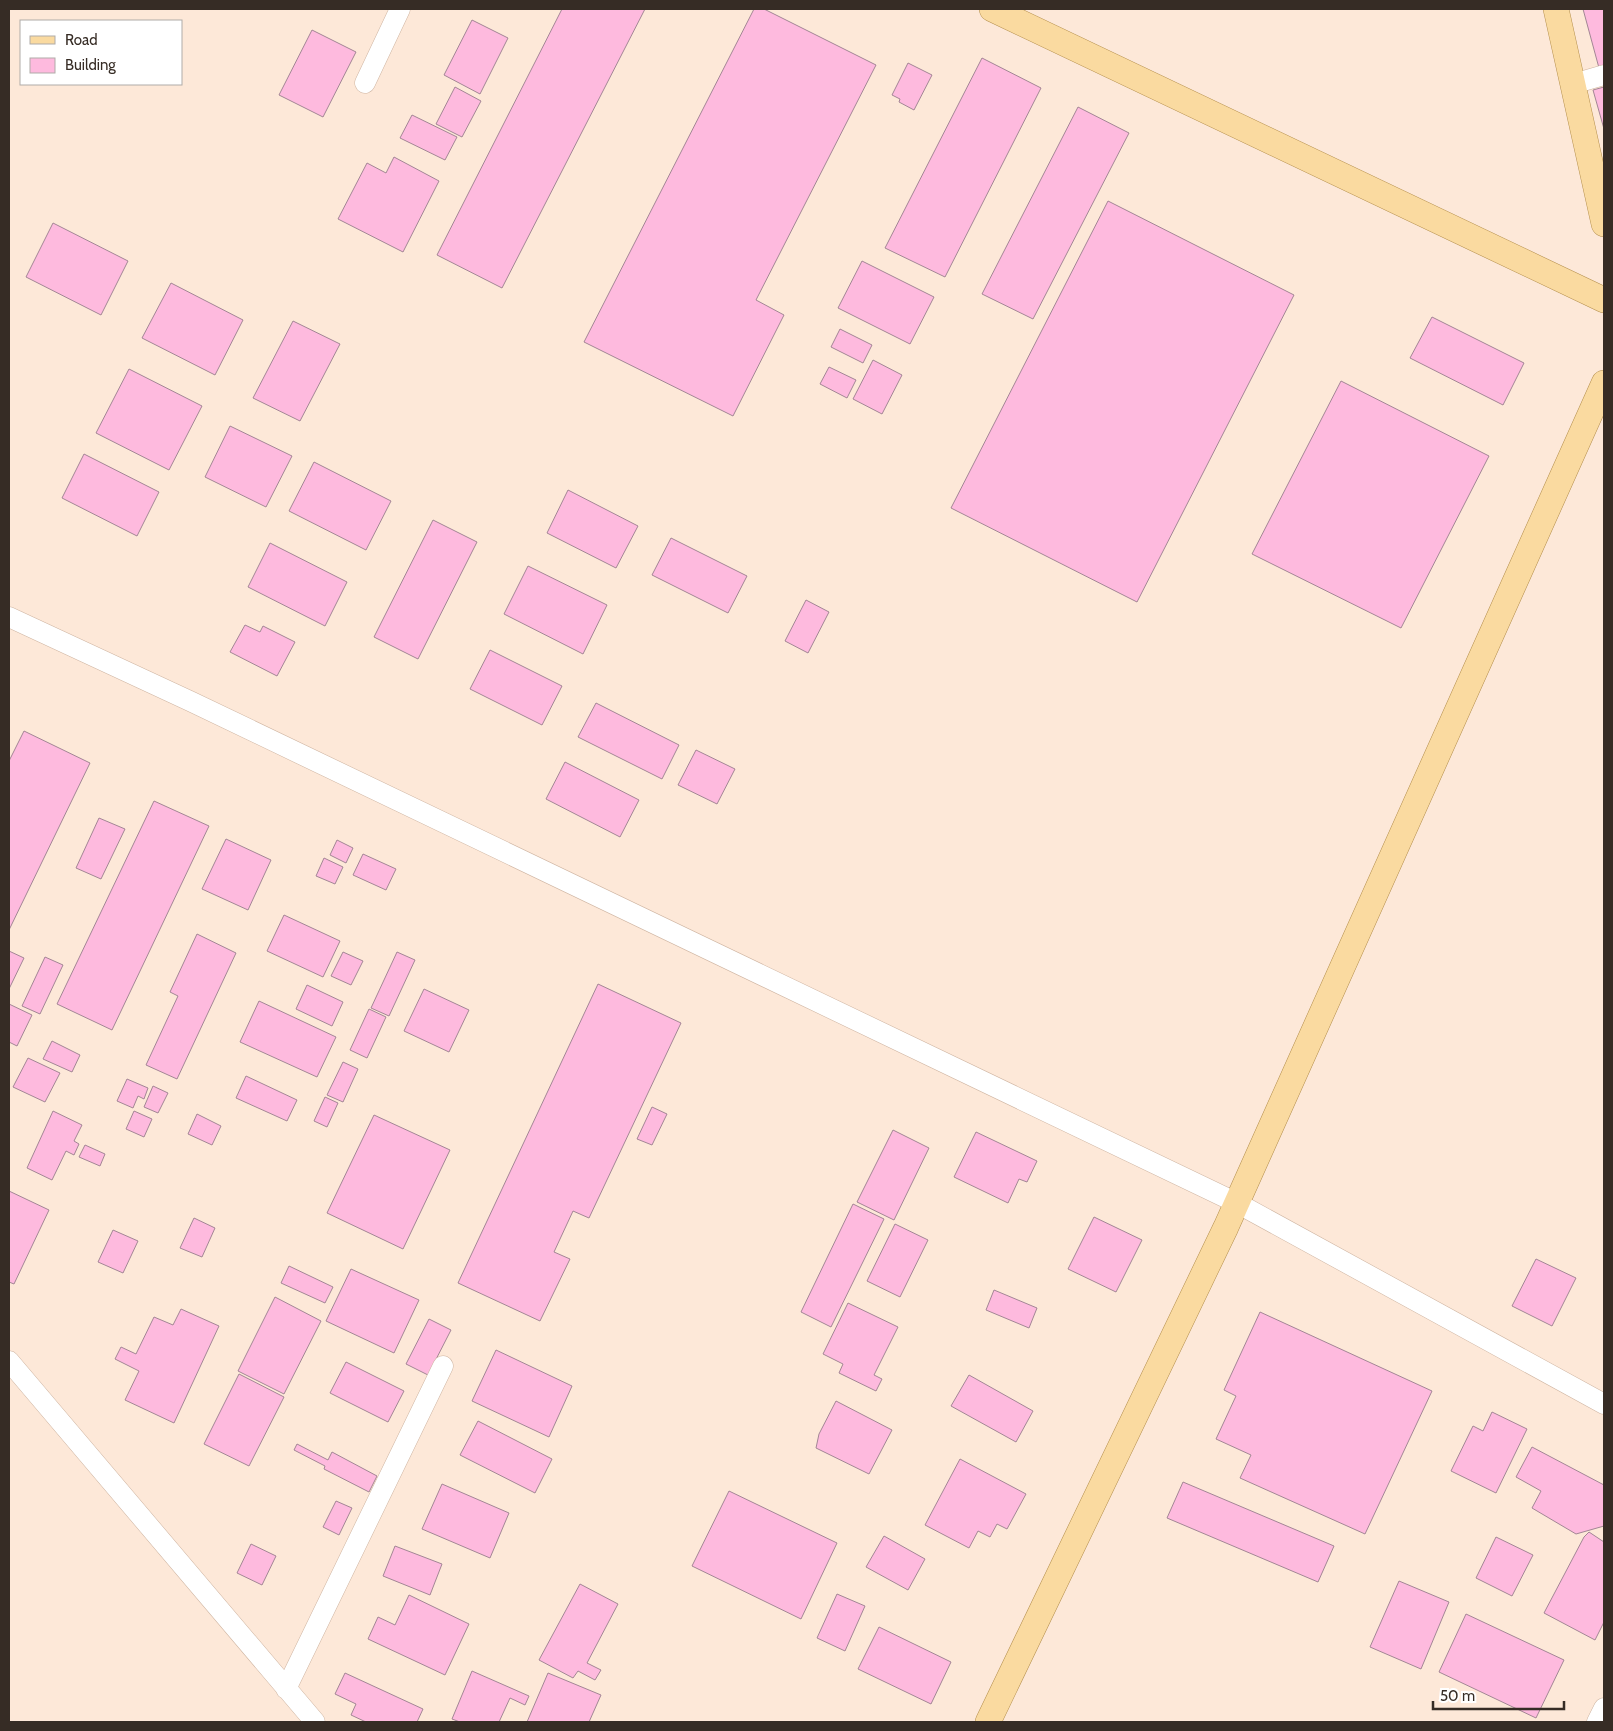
<svg xmlns="http://www.w3.org/2000/svg" width="1613" height="1731" viewBox="0 0 1613 1731" font-family="Cabin,sans-serif">
	<rect width="100%" height="100%" fill="#fde8d8"/>
	<path fill="#febade" stroke="#a38695" d="M562,9H645L502,288L437,255Z
		M754,9H764L876,65L756,300L784,315L733,416L584,342Z
		M1583,9H1604V67L1599,68Z
		M472,20L508,38L480,94L444,75Z
		M312,30L356,52L323,117L279,95Z
		M982,58L1041,88L945,277L885,248Z
		M908,63L932,75L914,110L899,102L900,99L892,95Z
		M455,87L481,101L462,137L436,124Z
		M1604,87V129L1593,90Z
		M1078,107L1129,133L1033,319L982,294Z
		M412,115L457,137L445,160L400,138Z
		M394,157L439,181L403,252L338,219L367,163L386,173Z
		M1108,201L1294,295L1137,602L951,508Z
		M53,223L128,261L101,315L26,277Z
		M862,261L934,297L910,344L838,308Z
		M171,283L243,320L215,375L142,338Z
		M1432,317L1524,363L1503,405L1410,358Z
		M293,321L340,344L300,421L253,398Z
		M840,329L872,345L863,363L831,347Z
		M873,360L902,375L882,414L853,399Z
		M829,367L856,380L847,398L820,384Z
		M129,369L202,406L169,470L96,433Z
		M1341,381L1489,456L1401,628L1252,554Z
		M230,426L292,456L266,507L205,477Z
		M84,454L159,492L137,536L62,498Z
		M314,462L391,501L366,550L289,511Z
		M568,490L638,526L616,568L547,533Z
		M433,520L477,542L418,659L374,637Z
		M671,538L747,576L728,613L652,575Z
		M270,543L347,582L325,626L248,587Z
		M528,566L607,605L583,654L504,614Z
		M806,600L829,612L808,653L785,641Z
		M245,625L260,632L263,626L295,642L277,676L230,652Z
		M490,650L562,686L542,725L470,689Z
		M596,703L679,745L662,779L578,737Z
		M24,731L90,763L9,930V761Z
		M696,750L735,769L717,804L678,785Z
		M565,762L639,800L620,837L546,799Z
		M154,801L209,826L112,1030L57,1004Z
		M99,818L125,829L101,879L76,868Z
		M226,839L271,860L248,910L202,889Z
		M337,840L353,848L346,863L330,855Z
		M363,854L396,869L386,890L353,875Z
		M324,858L343,867L335,884L316,876Z
		M284,915L340,941L323,977L267,951Z
		M197,934L236,953L177,1079L146,1065L178,996L170,992Z
		M9,951L24,958L9,989Z
		M343,952L363,961L351,985L331,976Z
		M397,952L415,960L389,1016L371,1008Z
		M45,957L63,965L40,1014L22,1006Z
		M598,984L681,1023L589,1218L573,1211L554,1252L570,1259L540,1321L458,1283Z
		M307,985L343,1002L332,1026L296,1009Z
		M424,989L469,1010L449,1052L404,1031Z
		M259,1001L336,1037L317,1077L240,1042Z
		M9,1004L32,1015L17,1046L9,1042Z
		M369,1009L386,1017L367,1058L350,1050Z
		M52,1041L80,1055L72,1072L43,1059Z
		M28,1058L60,1073L45,1102L13,1087Z
		M343,1062L358,1069L343,1102L327,1095Z
		M246,1076L297,1100L287,1121L236,1098Z
		M127,1079L148,1088L144,1099L138,1096L133,1108L117,1101Z
		M153,1086L168,1093L158,1113L144,1107Z
		M325,1097L338,1103L327,1127L314,1121Z
		M652,1107L667,1114L652,1145L637,1139Z
		M53,1111L82,1125L74,1141L79,1144L74,1155L66,1151L52,1180L27,1168Z
		M134,1111L152,1119L144,1137L126,1129Z
		M197,1114L221,1126L212,1145L188,1134Z
		M374,1115L450,1150L403,1249L327,1213Z
		M893,1130L929,1148L894,1220L857,1202Z
		M976,1132L1037,1161L1027,1182L1019,1179L1008,1203L954,1177Z
		M85,1145L105,1154L100,1166L79,1157Z
		M9,1191L49,1210L14,1284L9,1282Z
		M853,1204L884,1219L831,1327L801,1312Z
		M1094,1217L1142,1240L1116,1292L1068,1269Z
		M194,1218L215,1228L202,1257L180,1248Z
		M895,1224L928,1240L900,1297L867,1281Z
		M113,1230L138,1241L123,1273L98,1262Z
		M1536,1259L1576,1278L1552,1326L1512,1306Z
		M289,1266L333,1287L325,1303L281,1283Z
		M351,1269L419,1300L394,1353L326,1321Z
		M994,1290L1037,1308L1029,1328L986,1310Z
		M275,1297L321,1321L284,1394L238,1371Z
		M848,1303L898,1327L874,1375L882,1379L876,1391L839,1373L843,1364L823,1354Z
		M181,1309L219,1326L174,1423L125,1400L139,1371L115,1359L121,1347L136,1354L154,1317L173,1325Z
		M1260,1312L1432,1391L1365,1534L1240,1478L1251,1455L1216,1439L1236,1396L1224,1390Z
		M429,1319L451,1330L428,1375L406,1364Z
		M496,1350L572,1386L549,1437L472,1401Z
		M346,1362L404,1391L388,1422L330,1393Z
		M239,1374L284,1397L249,1466L204,1444Z
		M969,1375L1033,1411L1016,1442L951,1406Z
		M836,1401L892,1430L869,1474L816,1448L819,1434Z
		M1492,1412L1527,1429L1496,1493L1451,1471L1473,1426L1483,1431Z
		M478,1421L552,1459L535,1493L460,1455Z
		M297,1444L328,1460L332,1452L377,1476L369,1492L324,1469L325,1466L294,1450Z
		M1532,1447L1604,1485V1526L1576,1534L1532,1508L1541,1491L1516,1477Z
		M960,1459L1026,1494L1007,1529L997,1524L990,1537L978,1531L969,1548L925,1525Z
		M1183,1482L1334,1546L1318,1582L1167,1518Z
		M442,1484L509,1513L490,1558L422,1529Z
		M729,1491L837,1543L801,1619L692,1566Z
		M336,1501L352,1508L339,1535L323,1527Z
		M1589,1532L1604,1542V1622L1595,1640L1544,1613L1584,1537Z
		M884,1536L925,1559L908,1590L866,1567Z
		M1496,1537L1533,1555L1512,1596L1476,1578Z
		M251,1544L276,1556L262,1585L237,1573Z
		M395,1546L442,1564L430,1595L383,1576Z
		M1399,1581L1449,1602L1421,1669L1370,1647Z
		M580,1584L618,1604L587,1663L601,1670L595,1680L578,1671L573,1678L539,1660Z
		M837,1594L865,1606L845,1651L817,1638Z
		M409,1595L469,1624L445,1675L368,1639L378,1617L395,1625Z
		M1466,1614L1564,1660L1536,1718L1439,1672Z
		M879,1627L951,1662L931,1704L858,1669Z
		M472,1671L529,1696L525,1705L510,1698L499,1722H460L452,1719Z
		M345,1673L423,1709L417,1722H366L351,1715L356,1704L335,1694Z
		M548,1673L601,1695L589,1722H527Z"/>
	<g fill="none" stroke-linecap="round" stroke-linejoin="round">
		<defs>
			<path id="minor" d="M365,83L400,9
				M1573,84L1604,75
				M9,617L192,702L1237,1203L1604,1404
				M9,1361L315,1722
				M286,1689L443,1366
				M1597,1722L1604,1708"/>
			<path id="major" d="M992,9L1604,300
				M1556,9L1604,224
				M988,1722L1226,1227L1604,383"/>
		</defs>
		<use href="#minor" stroke="#cfb5a2" stroke-width="21"/>
		<use href="#major" stroke="#b38e4c" stroke-width="26"/>
		<use href="#minor" stroke="#fff" stroke-width="20"/>
		<use href="#major" stroke="#fadaa0" stroke-width="25"/>
	</g>
	<rect width="1613" height="1731" fill="none" stroke="#362c25" stroke-width="20"/>
	<rect x="20" y="20" width="162" height="65" fill="#ffffff" stroke="#afaba8"/>
	<rect x="30" y="36" width="25" height="8" fill="#fadaa0" stroke="#afaba8"/>
	<text x="65" y="45" font-size="15" fill="#362c25">Road</text>
	<rect x="30" y="58" width="25" height="15" fill="#febade" stroke="#afaba8"/>
	<text x="65" y="70" font-size="15" fill="#362c25">Building</text>
	<path d="M1433 1701v8h131v-8" fill="none" stroke="#362c25" stroke-width="2.5"/>
	<text x="1440" y="1701" font-size="15" fill="#362c25" stroke="#ffffff" stroke-width="4" paint-order="stroke">50 m</text>
</svg>
